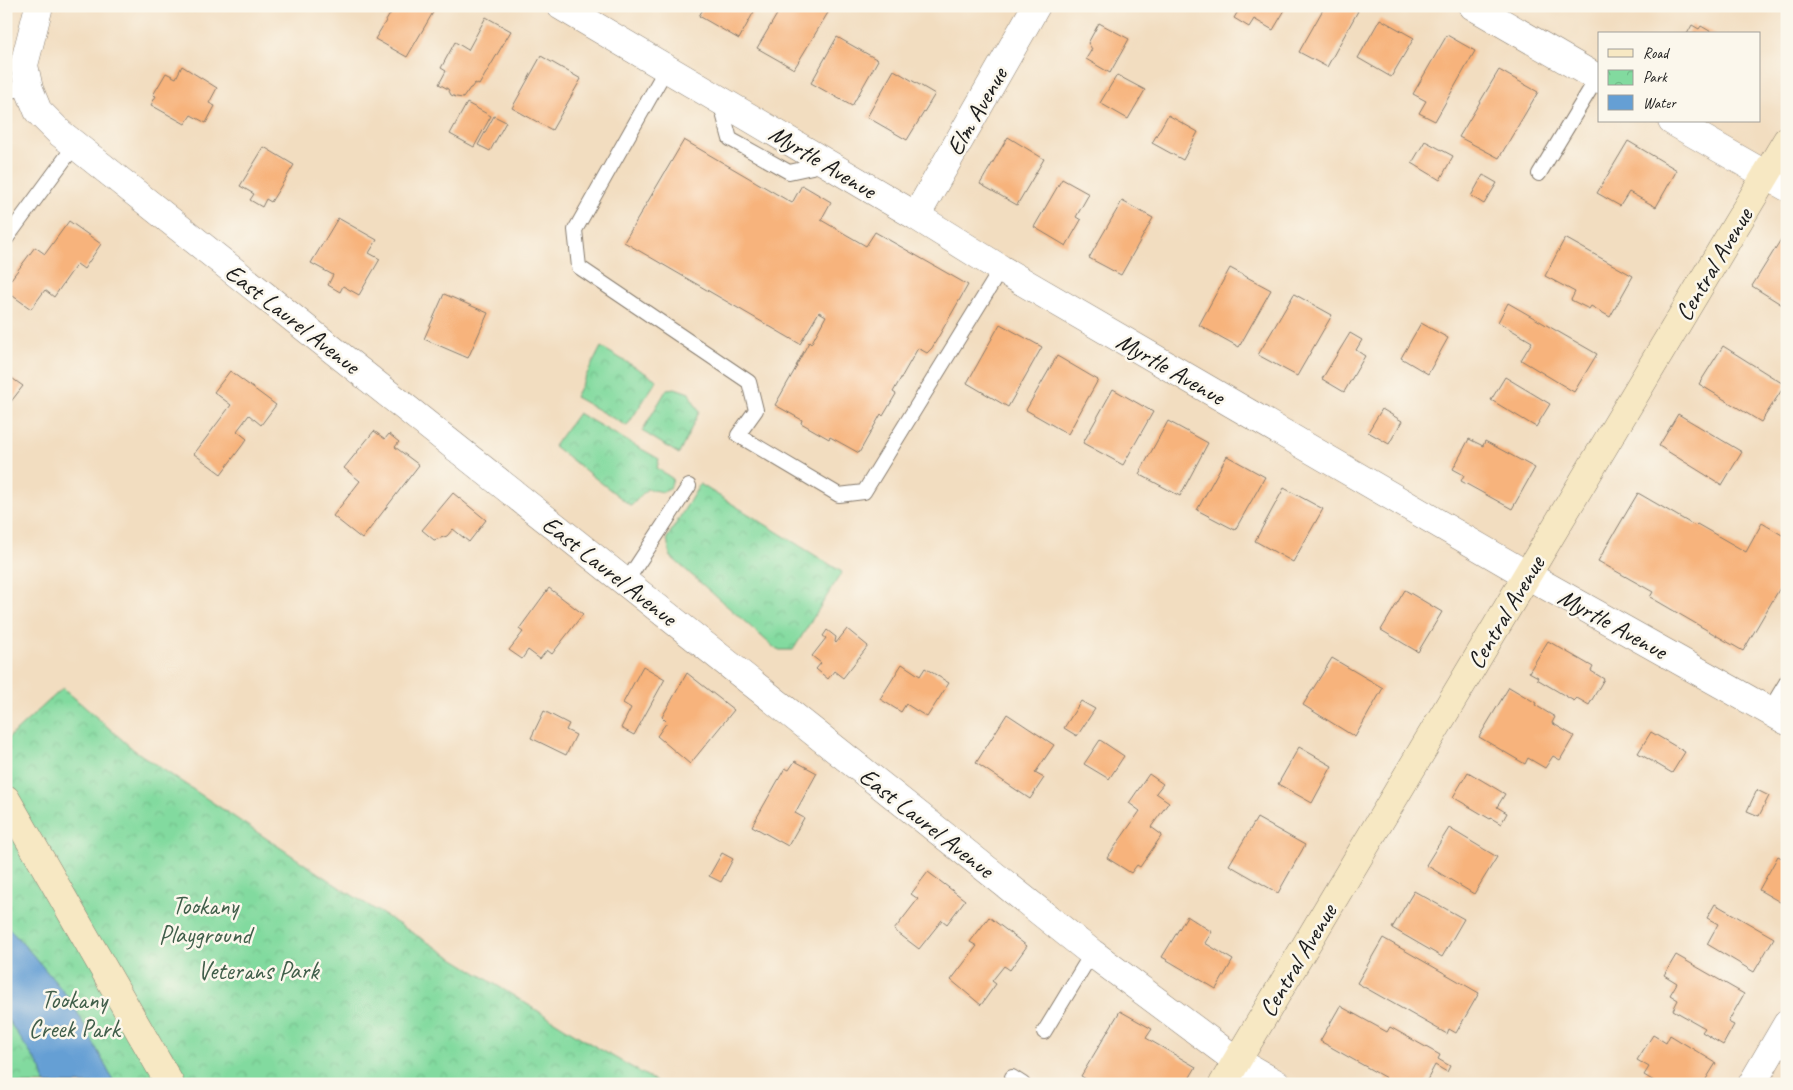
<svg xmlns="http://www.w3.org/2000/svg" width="1793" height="1090" viewBox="0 0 1793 1090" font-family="Caveat,sans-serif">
	<defs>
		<pattern id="park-crowns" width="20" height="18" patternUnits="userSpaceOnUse" patternTransform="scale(1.25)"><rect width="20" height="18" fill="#82da9f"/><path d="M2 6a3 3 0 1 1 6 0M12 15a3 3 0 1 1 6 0" fill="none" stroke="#70ba88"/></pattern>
	</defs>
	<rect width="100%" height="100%" fill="#fbf7ec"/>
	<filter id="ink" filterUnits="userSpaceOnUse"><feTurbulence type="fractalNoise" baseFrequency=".02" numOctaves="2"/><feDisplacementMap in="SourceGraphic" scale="10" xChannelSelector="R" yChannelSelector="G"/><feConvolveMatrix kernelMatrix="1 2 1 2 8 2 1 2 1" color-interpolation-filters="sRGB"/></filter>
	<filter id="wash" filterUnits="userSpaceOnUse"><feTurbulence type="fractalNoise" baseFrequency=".0096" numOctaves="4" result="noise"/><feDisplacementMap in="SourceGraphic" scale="20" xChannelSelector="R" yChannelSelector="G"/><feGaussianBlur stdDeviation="1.12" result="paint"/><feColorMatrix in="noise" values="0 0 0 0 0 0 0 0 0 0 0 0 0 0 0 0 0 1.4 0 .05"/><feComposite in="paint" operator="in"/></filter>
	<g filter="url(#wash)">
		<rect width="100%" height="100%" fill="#f2ddc0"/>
		<path fill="url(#park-crowns)" stroke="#4f7b5e" d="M601,347L657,380L627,426L575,397Z
			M675,388L689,393L699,412L679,454L642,431L667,389Z
			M578,413L659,459L657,468L673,479L670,489L663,492L647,489L631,506L554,446Z
			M700,484L842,572L793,650H777L670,556L667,538Z
			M63,688L134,750L339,887L591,1044L661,1084H6V740Z"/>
		<path fill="#659fd4" stroke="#405e78" d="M6,925L33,955L72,1002L115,1084H45L41,1069L6,1017Z"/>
		<g id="blocks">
			<path fill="#f7b37c" d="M395,6H434L433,8L435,9L407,57L375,39Z
				M705,6H757L739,39L699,16Z
				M782,6H832L794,69L757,48Z
				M1236,6H1283L1285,10L1273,30L1254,19L1249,27L1234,18L1240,8Z
				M1325,6H1350L1358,11L1327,67L1299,52Z
				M486,17L511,31L479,85L475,83L471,88H470L463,98L456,97L451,95L448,89L439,84L446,71L441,68L455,42L468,50Z
				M1380,19L1414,38L1391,77L1358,58Z
				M1099,23L1129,39L1110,73L1086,59L1092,49L1088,43Z
				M1692,25L1699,29L1701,26L1715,34H1687Z
				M1447,35L1475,51L1435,121L1419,113L1426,101L1413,94Z
				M837,37L878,60L852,106L811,83Z
				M541,56L581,79L552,130L512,108Z
				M182,66L217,88L209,103L215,106L206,123L191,115L185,124L151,105L156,96L153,95L166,73L176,78Z
				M894,70L935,94L907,140L867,117Z
				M1499,70L1538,92L1499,158L1459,137Z
				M1117,75L1145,90L1128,119L1100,103Z
				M467,103L491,116L474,147L450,134Z
				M1168,115L1198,132L1183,160L1152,143Z
				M494,116L506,122L490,151L478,145Z
				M1008,137L1044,159L1017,205L980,184Z
				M684,140L792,203L802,185L831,202L821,220L866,246L875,232L968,285L932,348L927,353L918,348L893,392L896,394L883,416L881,414L859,453L830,437L829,439L801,423L802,420L775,405L797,366H796L809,342L811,344L826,316L819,312L800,344L624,242Z
				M1425,141L1453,156L1440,180L1412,163Z
				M1628,141L1677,170L1656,207L1629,192L1620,206L1597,193Z
				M264,147L294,165L271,202L266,199L262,207L250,200L254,194L240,186Z
				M1483,175L1497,183L1484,204L1471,196Z
				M1062,179L1089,194L1076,217L1081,220L1066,246L1034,227Z
				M1122,201L1153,218L1121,275L1089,258Z
				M338,218L377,240L369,253L380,259L359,295L343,286L340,292L328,285L333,275L311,263Z
				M69,221L101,244L84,269L77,264L54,297L45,290L31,309L6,291V286L35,247L45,254Z
				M1785,233L1787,234V308L1752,286Z
				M1565,238L1633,276L1610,317L1591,306L1589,309L1571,300L1575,292L1545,276Z
				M1230,268L1271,290L1239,347L1199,325Z
				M444,294L488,313L468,358L424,339Z
				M1294,294L1332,315L1297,376L1258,355Z
				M1508,303L1597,354L1574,392L1521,360L1532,342L1498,322Z
				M1421,323L1448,338L1428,374L1401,358Z
				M1000,324L1042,347L1008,407L967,383Z
				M1350,333L1362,340L1356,350L1365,356L1344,392L1322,379Z
				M1723,346L1785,385L1761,422L1699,384Z
				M1057,356L1098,380L1068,434L1026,410Z
				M230,371L276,405L261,425L249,415L237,431L247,439L221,474L194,454L231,405L214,392Z
				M6,374L23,386L6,408Z
				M1505,377L1550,404L1536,427L1491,400Z
				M1113,389L1153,412L1123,465L1083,443Z
				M1382,409L1402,421L1389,444L1368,432Z
				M1678,414L1742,452L1722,485L1659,446Z
				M1168,421L1208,443L1180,496L1139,474Z
				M374,431L385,439L389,434L399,442L395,447L419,465L362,539L333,516L360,481L344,468Z
				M1469,439L1483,446L1485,441L1535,468L1512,509L1461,481L1464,475L1453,469Z
				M1227,456L1265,477L1235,530L1197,510Z
				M1284,488L1323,509L1293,562L1255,541Z
				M453,493L486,520L469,542L453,529L447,536L434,540L422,530Z
				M1638,493L1695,526L1697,524L1746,552L1762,523L1787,538V576L1743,651L1650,597L1653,592L1598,561Z
				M549,588L583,614L552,654L547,650L540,659L528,650L522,659L509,650L523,632L519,629Z
				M1405,590L1442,612L1418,652L1381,630Z
				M847,629L868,646L843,678L834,671L828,679L816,669L821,663L812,656L826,638L823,636L827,630L836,637L835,642L836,643Z
				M1548,641L1593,667L1591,671L1604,679L1589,705L1577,698L1574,701L1537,679L1538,677L1529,672Z
				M1332,658L1383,688L1355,737L1303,705Z
				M902,664L920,676L925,668L949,683L927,717L906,704L901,712L880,699Z
				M643,666L665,679L634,735L621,728L631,708L623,703Z
				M687,673L734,710L690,764L657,736L667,722L662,717Z
				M1509,687L1536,703L1535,705L1555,717L1552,723L1574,736L1560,760L1553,756L1545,768L1528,758L1525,764L1479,737Z
				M1081,701L1095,709L1077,736L1064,728Z
				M544,711L569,724L566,730L576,735L566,755L531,738Z
				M1007,714L1054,745L1035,773L1044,778L1030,799L976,763Z
				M1651,732L1685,752L1672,773L1638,753Z
				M1100,740L1124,756L1109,779L1084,764Z
				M1299,747L1332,766L1312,803L1278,784Z
				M795,761L817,773L795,813L804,818L788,846L752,826L785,768L789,770Z
				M1468,772L1505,794L1497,807L1507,813L1501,824L1491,818L1490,819L1453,797Z
				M1149,774L1163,784L1156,793L1169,802L1151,827L1162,835L1140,867L1137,865L1131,873L1107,858L1140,811L1129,803Z
				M1757,790L1769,796L1759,816L1747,811Z
				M1257,818L1305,845L1278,893L1229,865Z
				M1449,828L1497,857L1474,894L1426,865Z
				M722,853L733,859L721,882L709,876Z
				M1778,856L1787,861V906L1759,890Z
				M928,872L965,900L947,924L942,920L919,949L894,930L918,899L911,894Z
				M1414,891L1464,919L1442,957L1392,928Z
				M1715,904L1774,938L1754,972L1707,944L1718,924L1707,918Z
				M1187,916L1212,932L1205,943L1233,960L1216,989L1162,957Z
				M989,917L1027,946L1010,970L1004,966L992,981L996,984L981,1005L951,980L977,946L970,942Z
				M1383,938L1479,993L1456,1033L1449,1029L1447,1034L1357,983Z
				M1676,955L1744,994L1728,1022L1734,1025L1723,1045L1702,1032L1705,1028L1673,1010L1678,1000L1670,995L1677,983L1664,975Z
				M1340,1006L1387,1032L1390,1027L1440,1055L1438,1059L1450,1066L1447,1072L1435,1065L1425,1084H1383L1386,1078L1320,1041Z
				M1120,1011L1152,1029L1146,1038L1196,1067L1186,1084H1094L1081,1076Z
				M1653,1035L1666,1043L1670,1035L1716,1063L1703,1084H1659L1644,1075L1649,1067L1637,1060Z"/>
		</g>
	</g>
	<g filter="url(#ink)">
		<use href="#blocks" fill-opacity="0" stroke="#877c6e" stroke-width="1"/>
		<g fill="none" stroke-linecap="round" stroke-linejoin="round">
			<defs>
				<path id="lane" d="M666,69L575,230L579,267L749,382L756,410L738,435L839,495L864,492L1001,269
					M6,91L29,89
					M720,102L730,139L789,172L826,164
					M1539,174L1597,78
					M6,239L75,145
					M626,582L689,486
					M1769,711L1787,681
					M1044,1032L1092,953
					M1012,1077L1023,1084"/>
				<path id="street" d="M39,6L24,65L29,89L38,111L60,133L1092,953L1237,1061L1277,1084
					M561,6L916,216L1001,269L1527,575L1787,721
					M1473,6L1599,79
					M1672,121L1787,187
					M916,216L1036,6
					M1752,1084L1787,1024"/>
				<path id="secondary" d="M6,799L170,1084
					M1223,1084L1787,140"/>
			</defs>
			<use href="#lane" stroke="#877c6e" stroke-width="16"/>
			<use href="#street" stroke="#877c6e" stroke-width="29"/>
			<use href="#secondary" stroke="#877c6e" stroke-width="29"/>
			<use href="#lane" stroke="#fff" stroke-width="14"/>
			<use href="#street" stroke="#fff" stroke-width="28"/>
			<use href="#secondary" stroke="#f7e8c3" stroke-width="28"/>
		</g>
	</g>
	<g text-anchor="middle" stroke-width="5" stroke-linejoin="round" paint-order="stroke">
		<g font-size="25" fill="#1c1c1c" stroke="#fbf7ec">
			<text transform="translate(976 111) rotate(-60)" y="9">Elm Avenue</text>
			<text transform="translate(823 161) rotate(31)" y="9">Myrtle Avenue</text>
			<text transform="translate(1713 264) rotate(-59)" y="9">Central Avenue</text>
			<text transform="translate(293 318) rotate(38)" y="9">East Laurel Avenue</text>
			<text transform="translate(1171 368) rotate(30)" y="9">Myrtle Avenue</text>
			<text transform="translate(610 570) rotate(38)" y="9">East Laurel Avenue</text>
			<text transform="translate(1505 612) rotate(-59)" y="9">Central Avenue</text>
			<text transform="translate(1613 623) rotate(29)" y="9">Myrtle Avenue</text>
			<text transform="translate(927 822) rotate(38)" y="9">East Laurel Avenue</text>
			<text transform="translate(1297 960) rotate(-59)" y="9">Central Avenue</text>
		</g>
		<g font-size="25" fill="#405e4a" stroke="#fbf7ec">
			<text x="205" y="914">Tookany<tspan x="205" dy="29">Playground</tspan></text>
			<text x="258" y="979">Veterans Park</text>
			<text x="74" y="1008">Tookany<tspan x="74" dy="29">Creek Park</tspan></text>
		</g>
	</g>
	<rect width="1793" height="1090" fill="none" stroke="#fbf7ec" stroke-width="25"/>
	<rect x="1598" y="32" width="162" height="90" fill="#fbf7ec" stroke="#a29f99"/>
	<rect x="1608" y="49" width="25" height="8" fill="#f7e8c3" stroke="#a29f99"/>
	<text x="1643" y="58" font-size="15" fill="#1c1c1c">Road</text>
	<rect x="1608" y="70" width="25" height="15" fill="url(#park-crowns)" stroke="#a29f99"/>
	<text x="1643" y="82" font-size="15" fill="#1c1c1c">Park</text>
	<rect x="1608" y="95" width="25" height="15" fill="#659fd4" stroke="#a29f99"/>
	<text x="1643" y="108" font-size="15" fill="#1c1c1c">Water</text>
</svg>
